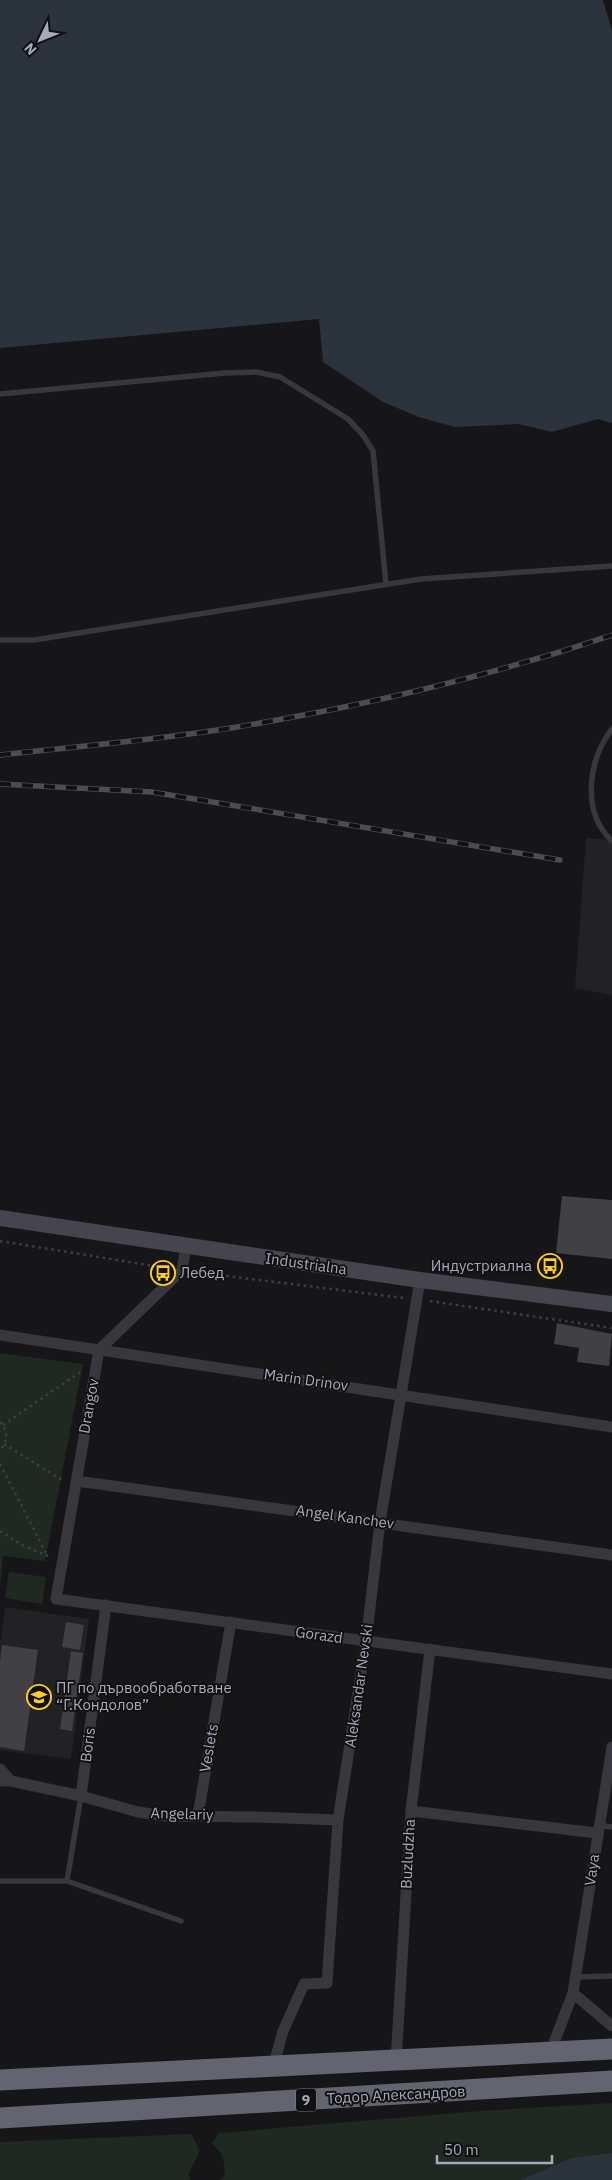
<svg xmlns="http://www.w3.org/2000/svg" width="612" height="2180" viewBox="0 0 612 2180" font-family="'IBM Plex Sans',sans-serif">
	<rect width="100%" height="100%" fill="#161618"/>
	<path fill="#222225" d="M586,838L612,840V995L575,988Z
		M5,1607L89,1619L71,1759L0,1750V1644Z"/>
	<path fill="#202822" d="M0,1353L83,1364L45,1561L3,1556L0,1587Z
		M9,1572L46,1577L42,1604L5,1598Z
		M612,2103V2153L571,2158L520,2180H220L225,2176L223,2156L212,2143L219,2133L481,2111Z
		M191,2134L200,2151L188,2175L191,2180H0V2142Z"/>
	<path fill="#2b333d" d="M0,0H603L612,31V423L598,419L552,432L519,424L455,427L419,417L383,402L323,362L319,319L0,348Z
		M612,2153V2180H520L571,2158Z"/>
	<path fill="#404045" d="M562,1196L612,1200V1259L556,1253Z
		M557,1323L612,1334L609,1366L577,1362L579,1348L554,1344Z
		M66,1622L84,1625L80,1650L62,1647Z
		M2,1645L38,1650L24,1751L0,1747V1661Z
		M71,1651L83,1653L72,1731L60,1729Z"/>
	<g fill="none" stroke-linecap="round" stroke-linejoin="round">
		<path stroke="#3d3e44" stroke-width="2.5" stroke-dasharray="2.5 4" stroke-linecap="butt" d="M0,1241L166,1268
			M194,1272L404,1298
			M430,1301L612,1328
			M0,1422C8,1430 8,1441 0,1450
			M3,1425L82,1371
			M4,1444L62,1480
			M0,1464L47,1555
			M0,1531L22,1545L48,1556"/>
		<path stroke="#37373d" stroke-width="5.5" d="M0,394L225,373L256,372L280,377L348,419L363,435L373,451L386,584
			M0,640H34L421,579L612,566
			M612,729C588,760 581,812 612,841
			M599,1825L612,1827
			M0,1881H67L81,1796
			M67,1881L181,1921
			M576,1977L612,1976"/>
		<path stroke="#37373d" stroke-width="11" d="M186,1247L182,1270L99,1350L56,1599L612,1674
			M0,1335L612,1427
			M77,1481L612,1555
			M0,1769L11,1781
			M0,1781H11L81,1796L138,1812L165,1816L259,1817L338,1820
			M81,1796L106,1605
			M411,1811L597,1833
			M198,1815L231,1622
			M573,1993L612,2026
			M550,2053L573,1993L612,1747
			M396,2061L411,1811L430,1649
			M273,2067L283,2031L304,1984L327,1983L338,1820L366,1642L380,1522L420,1280"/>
		<path stroke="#45464d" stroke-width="16" d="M0,1218L420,1280L612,1304"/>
		<path stroke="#62646f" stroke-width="21" d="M0,2080L612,2049
			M0,2118L612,2081"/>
		<defs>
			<path id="rail" d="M0,755C79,746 159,740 237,727C364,706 491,676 612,635
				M0,784L152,792L560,860"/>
		</defs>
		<use href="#rail" stroke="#4c4d54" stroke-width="5.5"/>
		<use href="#rail" stroke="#111113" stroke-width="4" stroke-dasharray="11" stroke-linecap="butt"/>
	</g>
	<defs>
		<symbol id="bus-ring" viewBox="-11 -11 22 22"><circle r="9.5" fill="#111113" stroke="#fdcc29" stroke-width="1.5"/><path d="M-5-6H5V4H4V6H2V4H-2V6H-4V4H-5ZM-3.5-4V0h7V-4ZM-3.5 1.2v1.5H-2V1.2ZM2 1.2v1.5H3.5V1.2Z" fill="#fdcc29"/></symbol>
		<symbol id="school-ring" viewBox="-11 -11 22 22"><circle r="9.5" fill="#111113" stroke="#fdcc29" stroke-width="1.5"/><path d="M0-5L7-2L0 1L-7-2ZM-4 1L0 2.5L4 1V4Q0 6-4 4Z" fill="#fdcc29"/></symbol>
	</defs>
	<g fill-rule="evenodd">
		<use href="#bus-ring" x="536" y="1252" width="28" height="28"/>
		<use href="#bus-ring" x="149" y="1259" width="28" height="28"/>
		<use href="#school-ring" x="25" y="1683" width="28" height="28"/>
	</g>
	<g text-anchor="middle" stroke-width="4" stroke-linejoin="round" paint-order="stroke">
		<rect fill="#111113" stroke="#7a7d87" stroke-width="1" x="296" y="2088.5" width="20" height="23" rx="4"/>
		<g font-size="14" font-weight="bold" fill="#a7abb9">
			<text x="306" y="2105">9</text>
		</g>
		<g font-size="15" fill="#a7abb9" stroke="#111113">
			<text transform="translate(306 1264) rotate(8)" y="5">Industrialna</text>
			<text transform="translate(306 1380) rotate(8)" y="5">Marin Drinov</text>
			<text transform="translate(89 1406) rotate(-80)" y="5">Drangov</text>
			<text transform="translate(345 1517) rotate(8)" y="5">Angel Kanchev</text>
			<text transform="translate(319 1635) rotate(8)" y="5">Gorazd</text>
			<text transform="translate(359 1686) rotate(-82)" y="5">Aleksandar Nevski</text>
			<text transform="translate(88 1745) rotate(-83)" y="5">Boris</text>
			<text transform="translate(209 1748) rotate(-80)" y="5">Veslets</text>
			<text transform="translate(182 1814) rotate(2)" y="5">Angelariy</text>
			<text transform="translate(408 1854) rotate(-87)" y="5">Buzludzha</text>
			<text transform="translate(592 1870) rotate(-82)" y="5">Vaya</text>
			<text transform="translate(396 2095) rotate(-3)" y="5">Тодор Александров</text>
		</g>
		<g font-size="15" fill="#a7abb9" stroke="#111113" text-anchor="start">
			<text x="532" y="1271" text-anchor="end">Индустриална</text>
			<text x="180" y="1278">Лебед</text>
			<text x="56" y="1693">ПГ по дървообработване<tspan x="56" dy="17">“Г.Кондолов”</tspan></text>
		</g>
	</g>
	<g transform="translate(40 40) rotate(227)" stroke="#111113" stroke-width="4" paint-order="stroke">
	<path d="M0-4L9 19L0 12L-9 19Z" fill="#a7abb9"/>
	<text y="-8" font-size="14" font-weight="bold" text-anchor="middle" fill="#a7abb9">N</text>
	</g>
	<path d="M437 2155v8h115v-8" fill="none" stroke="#a7abb9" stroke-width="2.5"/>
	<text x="444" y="2155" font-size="15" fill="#a7abb9" stroke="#111113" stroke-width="4" paint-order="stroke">50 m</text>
</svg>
